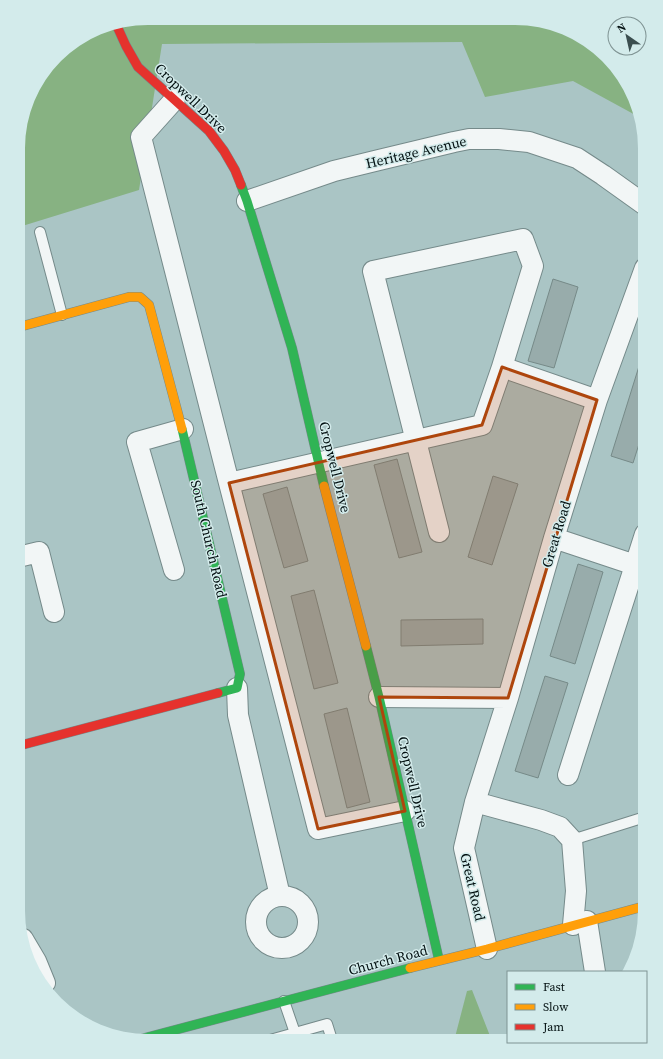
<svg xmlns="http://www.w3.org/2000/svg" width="663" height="1059" viewBox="0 0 663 1059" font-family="'Source Serif 4',serif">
	<rect width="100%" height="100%" fill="#aac5c5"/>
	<path fill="#87b282" d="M148,18L533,19L594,45L635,98L639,117L573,81L485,97L462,42L162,44L139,190L19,227V131L31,90L62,50L98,28Z
		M472,990L492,1041H454L467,991Z"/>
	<path fill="#98acab" stroke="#768a88" d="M553,279L578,287L554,368L528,361Z
		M640,363L645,364V425L633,463L611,456Z
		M397,459L422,552L399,558L374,465Z
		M493,476L518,484L492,565L468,557Z
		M287,487L308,561L284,568L263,494Z
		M578,564L603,572L575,664L550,656Z
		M314,590L338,683L314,689L291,596Z
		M483,619V644L401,646V620Z
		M545,676L568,683L538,778L515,771Z
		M347,708L370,802L347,808L324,714Z"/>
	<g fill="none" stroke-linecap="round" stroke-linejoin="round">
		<defs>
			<path id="lane" d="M40,232L62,315
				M572,840L645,817
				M284,1001L295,1033
				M270,1040L327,1024L332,1040"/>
			<path id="street" d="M175,99L141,137L229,483L482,425L502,367L597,400
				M247,201L334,171L379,160L454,142L469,139H499L529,142L577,158L603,175L645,205
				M229,483L318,829L405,811
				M439,532L373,271L523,239L533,266L502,367
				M554,538L635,565
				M18,557L39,552L54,612
				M174,570L137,442L183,429
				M237,688L238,715L280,896
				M379,697L508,698
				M568,775L645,534
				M475,802L541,820L560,827L572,840L576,891L573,925
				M256 922a26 26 0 1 1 52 0a26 26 0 1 1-52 0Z
				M587,921L595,972
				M23,939L36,961L45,983
				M487,949L464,848L475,802L508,698L554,538L597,400L645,268"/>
			<path id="fast" d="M241,185L247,201L292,348L324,486
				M182,429L240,674L237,688L218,693
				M366,646L379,697L439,960
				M137,1040L410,968"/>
			<path id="slow" d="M19,327L129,297H140L149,305L182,429
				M324,486L366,646
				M410,968L487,949L645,906"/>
			<path id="jam" d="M116,24L126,46L138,67L209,131L224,151L235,170L241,185
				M18,746L218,693"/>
		</defs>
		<use href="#lane" stroke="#758a8a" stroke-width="12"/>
		<use href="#street" stroke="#758a8a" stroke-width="22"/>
		<use href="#fast" stroke="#758a8a" stroke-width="10"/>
		<use href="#slow" stroke="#758a8a" stroke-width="10"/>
		<use href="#jam" stroke="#758a8a" stroke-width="10"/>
		<use href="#lane" stroke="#f2f6f6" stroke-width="10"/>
		<use href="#street" stroke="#f2f6f6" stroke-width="20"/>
		<use href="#fast" stroke="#30b455" stroke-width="9"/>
		<use href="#slow" stroke="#ff9f0a" stroke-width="9"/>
		<use href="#jam" stroke="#e5322d" stroke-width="9"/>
	</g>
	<path fill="#ae460d" fill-opacity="0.2" stroke="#ae460d" stroke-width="3" stroke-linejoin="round" d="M502,367L597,400L508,698L379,697L405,811L318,829L229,483L482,425Z"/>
	<g text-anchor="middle" stroke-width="3" stroke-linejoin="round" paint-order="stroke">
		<g font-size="14" fill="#000e0f" stroke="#d3ebeb">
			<text transform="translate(191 98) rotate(44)" y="5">Cropwell Drive</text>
			<text transform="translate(416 152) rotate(-13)" y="5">Heritage Avenue</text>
			<text transform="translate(335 467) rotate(76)" y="5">Cropwell Drive</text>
			<text transform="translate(556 534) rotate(-73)" y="5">Great Road</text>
			<text transform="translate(209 539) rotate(77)" y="5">South Church Road</text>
			<text transform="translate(413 782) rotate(77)" y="5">Cropwell Drive</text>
			<text transform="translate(473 887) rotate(77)" y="5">Great Road</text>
			<text transform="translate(388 960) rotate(-15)" y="5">Church Road</text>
		</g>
	</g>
	<path d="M0 0H663V1059H0ZM148 25H515A123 123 0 0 1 638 148V911A123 123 0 0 1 515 1034H148A123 123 0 0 1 25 911V148A123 123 0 0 1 148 25Z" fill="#d3ebeb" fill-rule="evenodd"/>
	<rect x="507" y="971" width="140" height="72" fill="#d3ebeb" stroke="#7f9393"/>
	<rect x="515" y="984" width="20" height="6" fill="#30b455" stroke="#7f9393"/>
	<text x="543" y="991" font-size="12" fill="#000e0f">Fast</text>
	<rect x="515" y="1004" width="20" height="6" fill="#ff9f0a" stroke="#7f9393"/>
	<text x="543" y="1011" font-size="12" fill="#000e0f">Slow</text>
	<rect x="515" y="1024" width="20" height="6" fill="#e5322d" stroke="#7f9393"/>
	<text x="543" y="1031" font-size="12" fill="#000e0f">Jam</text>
	<g transform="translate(627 36) rotate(326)"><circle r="19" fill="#d3ebeb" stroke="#7f9393"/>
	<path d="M0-3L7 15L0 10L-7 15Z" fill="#3b4e4f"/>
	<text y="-6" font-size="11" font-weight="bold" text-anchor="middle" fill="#000e0f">N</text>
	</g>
</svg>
